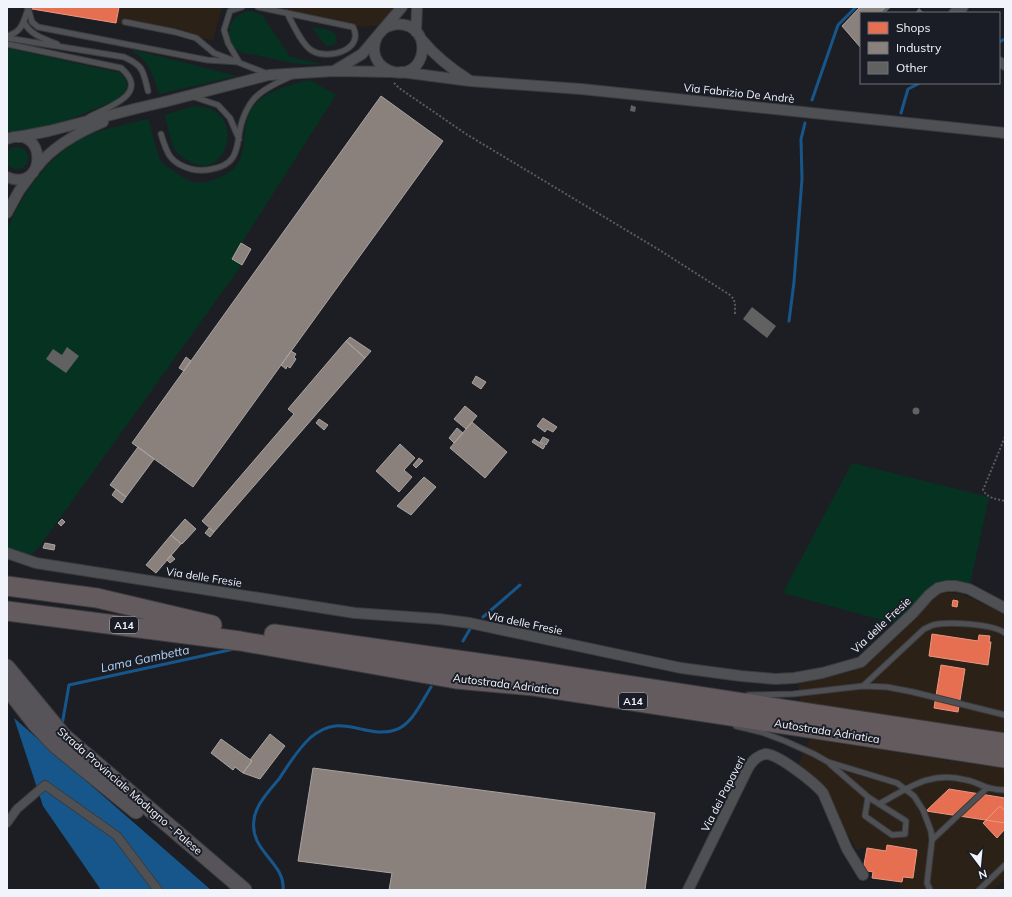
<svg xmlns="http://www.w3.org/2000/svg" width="1012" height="897" viewBox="0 0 1012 897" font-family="Mulish,sans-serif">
	<rect width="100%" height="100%" fill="#1d1e23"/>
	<path fill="#2c2116" d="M20,7H222L213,40Z
		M259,7H393L386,25L353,27Z
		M943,592L961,594L1005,613V733L800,702L798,682L852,672L862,666L938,593Z
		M810,739L1005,769V880L993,890H901L898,882L872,878L873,872L863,870L867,848H863L857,850L850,838L845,834L827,790L819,782L797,767Z"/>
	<path fill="#063321" d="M251,11L262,15L290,57L322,64C299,66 279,60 257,55C252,54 244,54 239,51C231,46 228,36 230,27C233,16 241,13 251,11Z
		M312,27C321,29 333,28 337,38L335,44L328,46L325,45Z
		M7,48L120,73C130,83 129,90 119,99C83,112 47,134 7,132Z
		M130,49L237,76L159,94C155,81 152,69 143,59C139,55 134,52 130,49Z
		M310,80L336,95L232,258L241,266L39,547L30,556L7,546V230C24,190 51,151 92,134C110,127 130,124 148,119C151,127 158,158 162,163C164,166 169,168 172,170C178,174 186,180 193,182C206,185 229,176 237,165C249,148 240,124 253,107C264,91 293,84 310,80Z
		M194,106C201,107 209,108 215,111C241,128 223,178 192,163C186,159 179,156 175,150C171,144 167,123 165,115Z
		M6 158a11 11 0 1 1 22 0a11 11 0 1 1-22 0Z
		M852,463L989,497L969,589L947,586L900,625L783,593Z"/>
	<path fill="#17568a" d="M14,718L211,890H101L43,806Z"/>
	<path fill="#e76f51" stroke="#ea9784" d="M20,7H119L116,23Z
		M953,600L958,601L957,607L952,606Z
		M932,634L978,641L979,635L990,636L989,642H991L988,665L929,656Z
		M941,665L965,669L958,712L934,708Z
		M949,789L1005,798V823L926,811Z
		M1000,806L1005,811V829L997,838L983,823Z
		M887,845L917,850L913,878L903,877L902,882L872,878L873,872L863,870L867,848L886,851Z"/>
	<path fill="#8a817c" stroke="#a9a4a2" d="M860,7H886L880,13H861V48L842,26Z
		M381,96L443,141L193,487L132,443Z
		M241,243L251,249L242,265L232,259Z
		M350,337L371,351L365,358L346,341Z
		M346,341L365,358L214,532L202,521L294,414L288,409Z
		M291,351L296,354L294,357L296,359L290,368L287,366L286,369L281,365Z
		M186,357L191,361L184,371L179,368Z
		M476,376L486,382L481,389L472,383Z
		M465,406L477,416L466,429L454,419Z
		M543,418L557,427L553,432L547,429L545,432L537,426Z
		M319,419L328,425L324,430L316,423Z
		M472,422L507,452L485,478L450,448Z
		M457,428L463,433L454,443L449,438Z
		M543,437L549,440L546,445L540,442Z
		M534,439L545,446L543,449L532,442Z
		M400,444L415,458L404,470L412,477L399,492L376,471Z
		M138,447L154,459L126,497L110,485Z
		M419,458L423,461L416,468L413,465Z
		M424,477L436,487L411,515L397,506Z
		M116,489L126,497L122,503L112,495Z
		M62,519L65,522L61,526L58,523Z
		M185,519L196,529L182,544L171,535Z
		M209,528L214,532L210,537L205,533Z
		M171,535L181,544L156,573L146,565Z
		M45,543L55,545L54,550L43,548Z
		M171,555L175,559L170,563L167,560Z
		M270,734L285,746L260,779L243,773L252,761L250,760Z
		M221,739L252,761L243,773L235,767L233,770L211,753Z
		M313,768L655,813L645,890H389L392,873L298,861Z"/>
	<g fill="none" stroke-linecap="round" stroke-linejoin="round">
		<path stroke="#17568a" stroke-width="3" d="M999,42L1005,39
			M812,100L838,25L856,7
			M901,113L908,89L920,83
			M789,321L794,282L802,179L801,139L805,123
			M483,617L520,585
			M463,641L470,629
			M62,725L69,685L234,649
			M283,890C286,863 249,851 254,820C254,816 257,809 259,805C264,796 272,787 279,779C288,765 298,749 310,738C317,732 326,727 335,726C355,724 375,737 395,730C412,725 422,701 431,687"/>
	</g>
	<path fill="#626161" d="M886,7H891L885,13H880Z
		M919,8L924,13H915Z
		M631,105L636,107L635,112L630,111Z
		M752,307L776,326L767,338L743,319Z
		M67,347L79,356L66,373L46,359L53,349L62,355Z
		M912.5 411a3.5 3.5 0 1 1 7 0a3.5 3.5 0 1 1-7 0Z"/>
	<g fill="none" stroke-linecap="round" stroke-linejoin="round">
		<defs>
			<path id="service" d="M258,7L353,27C365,50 327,61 311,50C301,43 293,24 287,13
				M28,8L32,22L38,27L207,60L239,62
				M24,22C29,34 44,39 57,44
				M125,22L175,32L196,38L214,53L268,74
				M7,36C22,32 23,23 28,9
				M7,38L124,57C144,66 143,71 148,91
				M7,44L121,68C151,94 108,107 89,117
				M239,62L228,43L224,30L230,11L242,7
				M191,96L218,105L230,118L239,139
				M161,134C167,154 170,163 191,169C199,171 204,171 212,169C245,163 234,138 244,116C246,110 252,100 257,96C266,87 281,81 292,76
				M863,686L924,629C927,628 930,626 933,625C948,621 993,624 1005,633
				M748,695L793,694L863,686L887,687L913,692L1005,715
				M736,726L761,732L785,741L814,754L828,762L897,783L914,796L923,810L931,831L932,840L927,883L930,890
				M830,764L868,797
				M868,797L906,821L905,834L892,835L865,816Z
				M879,804C908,788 931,770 966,780C973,781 980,785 986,787C992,789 999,790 1005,790
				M932,840L987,788
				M979,890L1005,865"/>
			<path id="pedestrian" d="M7,823L17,809L45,785L117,836L158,890"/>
			<path id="minor" d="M954,13L963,7
				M416,32L417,7
				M377,37C362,69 410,88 421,57C423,50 423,45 421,39C414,22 395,21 382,30
				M422,40C436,57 450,68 469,80
				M999,62L1005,65
				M334,71L362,54L402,7
				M401,72L470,81L581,89L1005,133
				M164,102L269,75L334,71L394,72
				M18,137L49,131L138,108
				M7,139C48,123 47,194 7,177
				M37,167C53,146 79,132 103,122
				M7,213L19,191L30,176
				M7,553L36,563L355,613L439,619L470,623L681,668L741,676L775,679L794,678L822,673L861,662L913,613L929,595L938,588L947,586H956L969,589L1005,608
				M688,890L747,770C751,762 756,756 765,754C777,753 815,783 823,793L847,849L863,875"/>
			<path id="secondary" d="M7,667L64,736L244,890
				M7,688L35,724L56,746L136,811"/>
			<path id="motorway" d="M7,586L97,598L212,625
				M7,611L240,641L456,679L534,686L1005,758
				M274,634L535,671L1005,743"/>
		</defs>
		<use href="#service" stroke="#3a3b3f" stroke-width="7"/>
		<use href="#pedestrian" stroke="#3a3b3f" stroke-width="10"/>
		<use href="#minor" stroke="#3a3b3f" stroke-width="12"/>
		<use href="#secondary" stroke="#3a3b3f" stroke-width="17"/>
		<use href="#motorway" stroke="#3a3b3f" stroke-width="21"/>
		<path stroke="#5a5b5e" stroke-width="2" stroke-dasharray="2 2" stroke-linecap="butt" d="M394,83L399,88L466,134L661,251L730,295C736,300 735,306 735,314
			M1005,437L983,490C987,498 996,499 1005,501"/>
		<use href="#service" stroke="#4f5053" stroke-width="5"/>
		<use href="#pedestrian" stroke="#4f5053" stroke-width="8"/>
		<use href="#minor" stroke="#4f5053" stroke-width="10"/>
		<use href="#secondary" stroke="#575459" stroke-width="15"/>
		<use href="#motorway" stroke="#645b5f" stroke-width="19"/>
		<defs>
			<path id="minor-bridge" d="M138,108L164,102"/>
		</defs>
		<use href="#minor-bridge" stroke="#3a3b3f" stroke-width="12" stroke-linecap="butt"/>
		<use href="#minor-bridge" stroke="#4f5053" stroke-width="10"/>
	</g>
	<g text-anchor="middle" stroke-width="4" stroke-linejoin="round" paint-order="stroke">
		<g fill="#1a1d26" stroke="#b1b4bb" stroke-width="1">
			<rect x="110" y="617" width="28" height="16" rx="3"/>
			<rect x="619" y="693" width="28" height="16" rx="3"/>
		</g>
		<g font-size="10" font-weight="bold" fill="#f2f4fb">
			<text x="124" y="629">A14</text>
			<text x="633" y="705">A14</text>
		</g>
		<g font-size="11" fill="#f2f4fb" stroke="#1a1d26">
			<text transform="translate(739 93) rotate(6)" y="4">Via Fabrizio De Andrè</text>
			<text transform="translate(204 577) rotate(9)" y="4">Via delle Fresie</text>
			<text transform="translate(525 623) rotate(12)" y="4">Via delle Fresie</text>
			<text transform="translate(881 625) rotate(-43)" y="4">Via delle Fresie</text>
			<text transform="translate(506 684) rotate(7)" y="4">Autostrada Adriatica</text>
			<text transform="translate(827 731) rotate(9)" y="4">Autostrada Adriatica</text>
			<text transform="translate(130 791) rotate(41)" y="4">Strada Provinciale Modugno - Palese</text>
			<text transform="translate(723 794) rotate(-63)" y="4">Via dei Papaveri</text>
		</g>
		<g font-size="12" font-style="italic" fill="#b3d4f4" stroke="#1a1d26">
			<text transform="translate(145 659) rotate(-12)" y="4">Lama Gambetta</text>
		</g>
	</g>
	<rect width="1012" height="897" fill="none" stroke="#f2f4fb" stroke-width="16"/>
	<rect x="860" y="12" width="140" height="72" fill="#1a1d26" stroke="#70737b"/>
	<rect x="868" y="22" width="20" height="12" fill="#e76f51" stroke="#70737b"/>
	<text x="896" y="32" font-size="12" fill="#f2f4fb">Shops</text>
	<rect x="868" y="42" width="20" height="12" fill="#8a817c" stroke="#70737b"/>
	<text x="896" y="52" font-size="12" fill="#f2f4fb">Industry</text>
	<rect x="868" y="62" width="20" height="12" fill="#626161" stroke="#70737b"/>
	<text x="896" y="72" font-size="12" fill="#f2f4fb">Other</text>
	<g transform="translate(980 865) rotate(164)" stroke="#1a1d26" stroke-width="3" paint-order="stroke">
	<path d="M0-3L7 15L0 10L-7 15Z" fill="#f2f4fb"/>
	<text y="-6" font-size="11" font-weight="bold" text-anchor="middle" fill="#f2f4fb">N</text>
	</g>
</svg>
